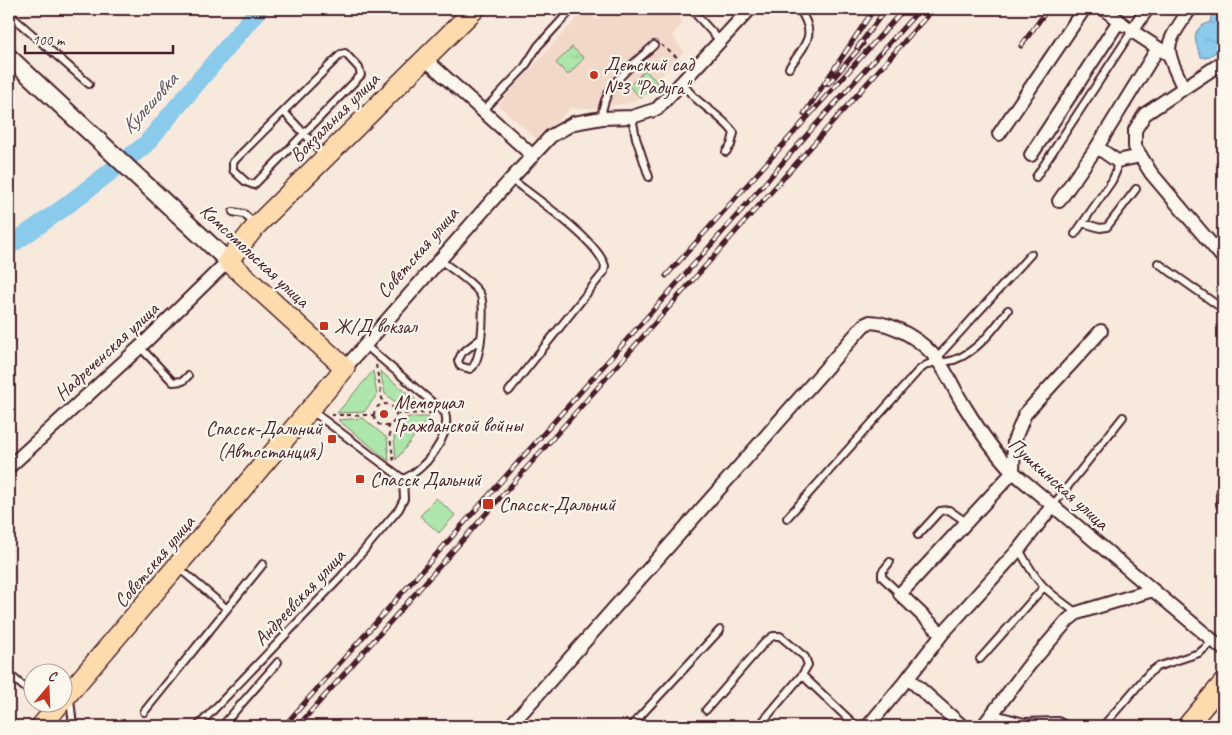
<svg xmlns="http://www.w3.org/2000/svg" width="1232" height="735" viewBox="0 0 1232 735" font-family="Caveat,sans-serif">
	<defs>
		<pattern id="park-tufts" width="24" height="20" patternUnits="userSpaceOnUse" patternTransform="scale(1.25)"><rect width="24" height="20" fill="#ade6aa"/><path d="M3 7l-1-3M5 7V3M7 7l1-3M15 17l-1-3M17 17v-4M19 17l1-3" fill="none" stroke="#96c592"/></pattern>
		<pattern id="water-ripples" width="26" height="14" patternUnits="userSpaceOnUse" patternTransform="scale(1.25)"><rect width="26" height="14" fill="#8acaeb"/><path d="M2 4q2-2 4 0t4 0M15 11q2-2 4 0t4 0" fill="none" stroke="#79adca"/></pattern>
	</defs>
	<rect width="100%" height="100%" fill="#f7e9dc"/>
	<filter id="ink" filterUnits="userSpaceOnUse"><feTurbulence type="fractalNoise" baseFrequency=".02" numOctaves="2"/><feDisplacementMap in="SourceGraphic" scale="10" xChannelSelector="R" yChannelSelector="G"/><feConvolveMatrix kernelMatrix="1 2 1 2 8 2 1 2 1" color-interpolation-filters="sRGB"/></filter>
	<g filter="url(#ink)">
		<path fill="#f2d8c9" d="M585,9L597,20L609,9H671L683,22L672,36L684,51L641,98L631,102L601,108H570L539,141L498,105Z"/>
		<path fill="#ade6aa" stroke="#7c826a" d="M373,371L377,395L364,412L337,413Z
			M380,371L428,410L407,411L385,394Z
			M408,417H429L396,460L394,437Z
			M363,418L387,438L389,461L338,420Z
			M436,498L455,515L439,533L420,516Z"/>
		<path fill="url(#park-tufts)" stroke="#7c826a" d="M572,47L584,58L568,75L556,63Z
			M645,70L657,82L641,98L629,86Z"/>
		<path fill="url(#water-ripples)" stroke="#70869e" d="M1216,9H1223V48L1206,58L1201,57C1195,42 1189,29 1210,22L1212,13Z"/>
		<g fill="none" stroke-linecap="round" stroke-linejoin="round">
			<path stroke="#8acaeb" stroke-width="18" d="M9,246L62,209L145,145L259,9"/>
			<defs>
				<path id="lane" d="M691,9L721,42
					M9,14L89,84
					M345,53L359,68L361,75L254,185L246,182L233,170V162L341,54Z
					M789,68C805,44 818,36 799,9
					M683,83C696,105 720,113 734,133L731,145L726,152
					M482,112L524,68L538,46L572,9
					M285,113L325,156
					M632,117L636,138L649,177
					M602,118C601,87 633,65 654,45
					M1036,177L1132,31
					M233,212L244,214L256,225
					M1083,223L1100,228L1107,227L1136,189
					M1075,234L1112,181L1116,172L1117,161
					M440,260C450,268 477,285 481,296C485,308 482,364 470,369L460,366L458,361L462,353L480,339
					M1158,263L1223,309
					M140,347L173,382L183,381L188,376
					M938,360L942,352L1031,254
					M509,391L604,272L605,266C597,240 534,197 511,179
					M312,411L403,479C424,471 452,436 445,413L365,345
					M1053,505L1123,417
					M787,518L918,371C933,358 938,365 954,360C977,352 995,328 1008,310
					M918,535L940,511L949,510L966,522
					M1019,549C1038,585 1045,590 1077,613
					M890,562L882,572V577L900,594
					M179,568L227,609
					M980,659L1043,588
					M9,674L32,694
					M70,699L73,726
					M42,702L52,711
					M706,710L765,642L773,636H780L805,657L808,665L802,675L856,726
					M144,712L263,564
					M994,714L1024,722L1058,721L1068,726
					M198,726L342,576L399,509L404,499L403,479
					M222,726L278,662
					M631,726L720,630
					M759,726L802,675
					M1103,726L1149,673L1157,667L1199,653L1214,641"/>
				<path id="street" d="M1104,9L1124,25
					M1147,9L1132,31L1158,48
					M425,59L533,156
					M1223,62L1145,114L1135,130V147L1151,173L1223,258
					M1183,87C1163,44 1164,48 1190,9
					M999,134L1084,9
					M1097,147L1158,48L1168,54
					M1031,155L1119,21
					M1059,201L1097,147L1117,161L1141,156
					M345,368L511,179L551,136L574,123L602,118L632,117L657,109L750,9
					M9,467L140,347L228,261
					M1223,495V504
					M942,634L1019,549L1053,505
					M510,726L864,325L870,322C894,323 924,341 938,361C949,375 955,392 965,407C979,430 994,452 1013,472L1223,649
					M868,726L908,678
					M962,726L908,678L942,634L900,594L1013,472L1014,441L1025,414L1101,331
					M983,726L1030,664L1068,620L1077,613L1090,609L1153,590"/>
				<path id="secondary" d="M9,57L228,261"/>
				<path id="primary" d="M41,726L345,368L228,261L256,226L475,9
					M1187,726L1223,683"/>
			</defs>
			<use href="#lane" stroke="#4a1f2b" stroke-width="10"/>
			<use href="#street" stroke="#4a1f2b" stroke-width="16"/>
			<use href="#secondary" stroke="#4a1f2b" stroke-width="20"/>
			<use href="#primary" stroke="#4a1f2b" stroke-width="22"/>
			<path stroke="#4a1f2b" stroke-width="2" stroke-dasharray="4 4" stroke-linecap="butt" d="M661,45L678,58L683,66
				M376,365L383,404
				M374 415a11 11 0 1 1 22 0a11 11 0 1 1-22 0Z
				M396,414L434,413
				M331,415H374
				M388,425L394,463
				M23,726L27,721"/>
			<use href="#lane" stroke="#fbf7ec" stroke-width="6"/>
			<use href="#street" stroke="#fbf7ec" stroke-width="12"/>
			<use href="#secondary" stroke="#fbf7ec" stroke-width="16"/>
			<use href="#primary" stroke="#fedbac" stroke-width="19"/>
			<defs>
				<path id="rail" d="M1021,46L1048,9
					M857,48L886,9
					M828,84L863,44
					M804,114L874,9
					M666,276L904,9
					M284,726L718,237L812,129L920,9
					M298,726L933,9"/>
			</defs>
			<use href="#rail" stroke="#4a1f2b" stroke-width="5"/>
			<use href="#rail" stroke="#fbf7ec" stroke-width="3" stroke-dasharray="9" stroke-linecap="butt"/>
		</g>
	</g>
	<g fill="#c8321e" stroke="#fbf7ec" stroke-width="2">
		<circle cx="594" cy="75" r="5"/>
		<rect x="319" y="321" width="10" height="10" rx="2.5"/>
		<circle cx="384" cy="414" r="5"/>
		<rect x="327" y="434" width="10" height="10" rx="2.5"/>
		<rect x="355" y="474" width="10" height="10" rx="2.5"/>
		<rect x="482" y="498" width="12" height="12" rx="2.5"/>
	</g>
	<g text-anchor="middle" stroke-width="4.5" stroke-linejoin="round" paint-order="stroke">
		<g font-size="20" fill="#4a1f2b" stroke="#fbf7ec" text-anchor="start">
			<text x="604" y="71">Детский сад<tspan x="604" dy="23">№3 "Радуга"</tspan></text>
			<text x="334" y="333">Ж/Д вокзал</text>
			<text x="394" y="409">Мемориал<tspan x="394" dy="23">Гражданской войны</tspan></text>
			<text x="322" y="435" text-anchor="end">Спасск-Дальний<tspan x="322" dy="23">(Автостанция)</tspan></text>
			<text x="370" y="486">Спасск Дальний</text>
			<text x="499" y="511">Спасск-Дальний</text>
		</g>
		<g font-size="20" fill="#4a1f2b" stroke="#fbf7ec">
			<text transform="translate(334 117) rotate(-45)" y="7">Вокзальная улица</text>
			<text transform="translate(417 252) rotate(-49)" y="7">Советская улица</text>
			<text transform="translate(255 255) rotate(43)" y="7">Комсомольская улица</text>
			<text transform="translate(106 351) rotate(-43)" y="7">Надреченская улица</text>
			<text transform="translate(1059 483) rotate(42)" y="7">Пушкинская улица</text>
			<text transform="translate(154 561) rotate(-50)" y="7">Советская улица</text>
			<text transform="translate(299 597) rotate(-47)" y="7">Андреевская улица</text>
		</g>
		<g font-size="21" font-style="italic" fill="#5d5265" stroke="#fbf7ec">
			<text transform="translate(149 103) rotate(-48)" y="7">Кулешовка</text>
		</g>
	</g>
	<rect width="1232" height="735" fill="none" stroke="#fbf7ec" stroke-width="30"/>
	<rect x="15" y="15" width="1202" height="705" fill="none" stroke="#4a1f2b" stroke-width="2" filter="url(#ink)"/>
	<g transform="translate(48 688) rotate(19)"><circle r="24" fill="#fbf7ec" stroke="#b4a19f"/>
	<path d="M0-4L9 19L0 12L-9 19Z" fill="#c8321e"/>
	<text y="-8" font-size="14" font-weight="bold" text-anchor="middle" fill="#4a1f2b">С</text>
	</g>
	<path d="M25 45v8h148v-8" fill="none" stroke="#4a1f2b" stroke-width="2.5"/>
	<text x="32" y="45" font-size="15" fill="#4a1f2b" stroke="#fbf7ec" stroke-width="4" paint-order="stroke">100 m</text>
</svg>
